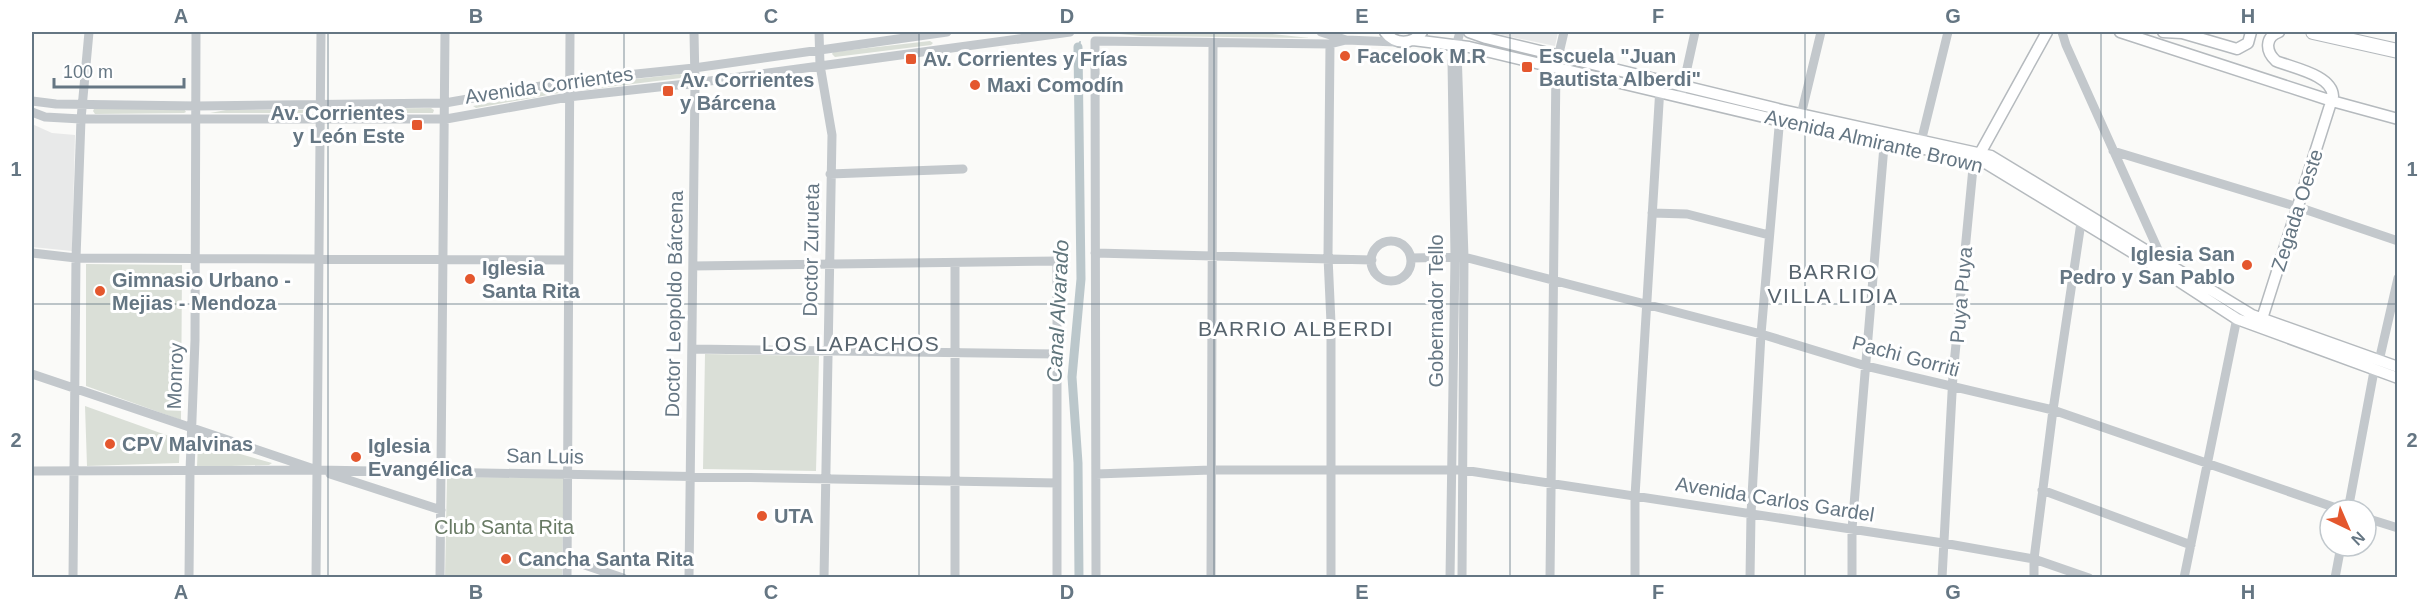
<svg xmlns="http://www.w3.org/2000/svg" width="2429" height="609" viewBox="0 0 2429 609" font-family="Helvetica,sans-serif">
	<rect width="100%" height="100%" fill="#fafaf8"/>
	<path fill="#e8e9e9" d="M1494,32H1558L1555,46L1502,35Z
		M32,124L52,133L75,135L72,251L32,247Z"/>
	<path fill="#dadfd7" d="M1096,32H1255L1310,38L1142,36Z
		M930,41L933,43L931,45L835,57L832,54L833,52Z
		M680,74L683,76L681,78L584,90L581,87L583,85Z
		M557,89L560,91L559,93L476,108L473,106Z
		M431,108L434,110L433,113H336L334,111L335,109Z
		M94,109H184L186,112L184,113L95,114L93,111Z
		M226,110H308L310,113H210Z
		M86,264L182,265L181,420L86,386Z
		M705,354L819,356L816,471L703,469Z
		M85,406L180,440L179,463L87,466Z
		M198,442L272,463L269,465L197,467Z
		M447,477L564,478L562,577L445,578Z"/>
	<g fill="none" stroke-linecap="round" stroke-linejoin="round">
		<path stroke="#bbc7cb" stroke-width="2" d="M1078,47L1080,42"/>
		<path stroke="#bbc7cb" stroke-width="9" d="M1078,47L1081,279L1072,377L1078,463L1079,578"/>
		<defs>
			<path id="major" d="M1385,32C1395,45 1412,45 1422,32
				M1469,32L1486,38L1782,110L1991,156L2252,315L2398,367
				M2120,32L2332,101L2398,119
				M2163,32L2182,33L2237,49L2248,43L2251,32
				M1413,40L1469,47L1798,125L1920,148L1987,164L2171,276L2237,319L2398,378
				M1978,157L2047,32
				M2260,325L2333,96C2332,75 2293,68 2276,61C2265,51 2265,37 2279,32"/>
			<path id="highway" d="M2313,32L2398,51"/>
		</defs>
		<use href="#major" stroke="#b5babe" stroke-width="13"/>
		<use href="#highway" stroke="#b4b9bd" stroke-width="16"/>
		<path stroke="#c3c8cc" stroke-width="9" d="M819,32L820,65L832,135L824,578
			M1321,32L1346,40L1396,42
			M2062,32L2066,45L2164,263
			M1095,41L1096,578
			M1095,41L1330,44L1346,40
			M1330,44L1328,257L1331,323V578
			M1457,50L1464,257L1462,578
			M1682,91L1695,32
			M32,101L56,104L197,106L445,103L569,81L694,68L947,32
			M32,112L45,117L81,119H446L568,97L695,83L1070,32
			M1800,119L1821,32
			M1920,146L1948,32
			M2113,151L2298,207L2398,241
			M830,174L963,169
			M1652,213L1687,214L1769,235
			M1371 261a20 20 0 1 1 40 0a20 20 0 1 1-40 0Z
			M32,253L76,258L567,260
			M1095,253L1372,260
			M1411,258L1464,257L1761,334L1866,366L2053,410L2342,510
			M955,263V578
			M693,266L1057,261V578
			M692,349L1056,354
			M32,374L311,468
			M32,471L318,470L1057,483
			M330,474L441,510
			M1096,474L1211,470H1463L1943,543L2034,559L2089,578
			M2042,490L2191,545
			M2348,510L2374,371L2379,361L2398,278
			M2366,518L2398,528
			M567,559L623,578
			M73,578L76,258L81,119L89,32
			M189,578L190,471L195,340L196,32
			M316,578L321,32
			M440,578L445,32
			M567,578L570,32
			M689,578L695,83L694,32
			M1211,578L1213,43
			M1450,578L1455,256L1452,61L1460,32
			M1550,578L1556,66L1564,32
			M1635,578V496L1660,87
			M1750,578L1751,514L1761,334L1780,116
			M1852,578V529L1885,134
			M1942,578L1953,375L1973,168L1976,161
			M2034,578V559L2053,410L2082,216
			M2184,578L2239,308
			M2335,578L2341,546"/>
		<use href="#major" stroke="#fff" stroke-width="10"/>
		<use href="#highway" stroke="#fff" stroke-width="14"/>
	</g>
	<path fill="none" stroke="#657683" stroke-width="1.5" stroke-opacity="0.55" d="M328,32V578M624,32V578M919,32V578M1214,32V578M1510,32V578M1805,32V578M2101,32V578M32,304H2398"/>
	<g fill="#e4572e" stroke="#fff" stroke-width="2">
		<circle cx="1345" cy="56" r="6"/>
		<rect x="905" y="53" width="12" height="12" rx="3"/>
		<rect x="1521" y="61" width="12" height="12" rx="3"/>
		<circle cx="975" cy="85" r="6"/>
		<rect x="662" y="85" width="12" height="12" rx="3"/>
		<rect x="411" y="119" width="12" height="12" rx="3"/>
		<circle cx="2247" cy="265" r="6"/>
		<circle cx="470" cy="279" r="6"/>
		<circle cx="100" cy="291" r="6"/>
		<circle cx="110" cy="444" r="6"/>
		<circle cx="356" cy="457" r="6"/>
		<circle cx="762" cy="516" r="6"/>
		<circle cx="506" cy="559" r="6"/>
	</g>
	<g text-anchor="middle" stroke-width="6" stroke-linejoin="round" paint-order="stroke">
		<g font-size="20" font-weight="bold" fill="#657683" stroke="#fff" text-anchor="start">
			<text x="1357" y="63">Facelook M.R</text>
			<text x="1539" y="63">Escuela "Juan<tspan x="1539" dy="23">Bautista Alberdi"</tspan></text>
			<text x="923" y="66">Av. Corrientes y Frías</text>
			<text x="680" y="87">Av. Corrientes<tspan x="680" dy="23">y Bárcena</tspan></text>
			<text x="987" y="92">Maxi Comodín</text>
			<text x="405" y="120" text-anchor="end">Av. Corrientes<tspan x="405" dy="23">y León Este</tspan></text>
			<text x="2235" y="261" text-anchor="end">Iglesia San<tspan x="2235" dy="23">Pedro y San Pablo</tspan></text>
			<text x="482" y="275">Iglesia<tspan x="482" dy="23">Santa Rita</tspan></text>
			<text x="112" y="287">Gimnasio Urbano -<tspan x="112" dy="23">Mejias - Mendoza</tspan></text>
			<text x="122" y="451">CPV Malvinas</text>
			<text x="368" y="453">Iglesia<tspan x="368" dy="23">Evangélica</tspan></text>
			<text x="774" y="523">UTA</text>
			<text x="518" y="566">Cancha Santa Rita</text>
		</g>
		<g font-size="20" fill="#657683" stroke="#fff">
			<text transform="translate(549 85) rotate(-8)" y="7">Avenida Corrientes</text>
			<text transform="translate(1874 141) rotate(13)" y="7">Avenida Almirante Brown</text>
			<text transform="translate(2297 210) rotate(-72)" y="7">Zegada Oeste</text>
			<text transform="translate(811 250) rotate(-89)" y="7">Doctor Zurueta</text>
			<text transform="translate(1961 295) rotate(-85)" y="7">Puya Puya</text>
			<text transform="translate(674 304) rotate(-89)" y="7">Doctor Leopoldo Bárcena</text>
			<text transform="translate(1436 311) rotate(-90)" y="7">Gobernador Tello</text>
			<text transform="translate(1906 356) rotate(15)" y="7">Pachi Gorriti</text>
			<text transform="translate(175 376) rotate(-88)" y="7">Monroy</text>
			<text transform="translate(545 456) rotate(1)" y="7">San Luis</text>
			<text transform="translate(1775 499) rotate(9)" y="7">Avenida Carlos Gardel</text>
		</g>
		<g font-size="20" fill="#687a64" stroke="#fff">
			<text x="504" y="534">Club Santa Rita</text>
		</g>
		<g font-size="21" letter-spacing="1.5" fill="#57646e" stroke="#fff">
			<text x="1833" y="279">BARRIO<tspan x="1833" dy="24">VILLA LIDIA</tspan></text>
			<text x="1296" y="336">BARRIO ALBERDI</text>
			<text x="851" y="351">LOS LAPACHOS</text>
		</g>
		<g font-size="21" font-style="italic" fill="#60757c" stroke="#fff">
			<text transform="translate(1058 311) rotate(-87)" y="7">Canal Alvarado</text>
		</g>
	</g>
	<rect width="2429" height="609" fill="none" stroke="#ffffff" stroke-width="66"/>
	<g transform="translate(2348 528) rotate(136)"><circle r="28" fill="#ffffff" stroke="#c1c8cd" stroke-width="1.5"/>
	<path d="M0-4.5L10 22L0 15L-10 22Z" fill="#e4572e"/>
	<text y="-9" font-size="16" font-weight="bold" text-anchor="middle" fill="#657683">N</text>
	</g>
	<path d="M54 78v9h130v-9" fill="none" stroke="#657683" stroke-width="3"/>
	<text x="63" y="78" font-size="18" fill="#657683" stroke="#ffffff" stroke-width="4.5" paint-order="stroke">100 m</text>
	<rect x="33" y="33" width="2363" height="543" fill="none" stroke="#657683" stroke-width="2"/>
	<g font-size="20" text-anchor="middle" font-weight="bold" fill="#657683">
		<text x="181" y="23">A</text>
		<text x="476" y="23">B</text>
		<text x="771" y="23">C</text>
		<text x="1067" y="23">D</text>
		<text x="1362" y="23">E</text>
		<text x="1658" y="23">F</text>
		<text x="1953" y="23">G</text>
		<text x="2248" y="23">H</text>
		<text x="16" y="176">1</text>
		<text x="2412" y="176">1</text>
		<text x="16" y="447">2</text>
		<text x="2412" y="447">2</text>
		<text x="181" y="599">A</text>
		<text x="476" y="599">B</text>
		<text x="771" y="599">C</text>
		<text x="1067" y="599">D</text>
		<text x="1362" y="599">E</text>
		<text x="1658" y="599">F</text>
		<text x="1953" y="599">G</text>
		<text x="2248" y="599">H</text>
	</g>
</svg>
